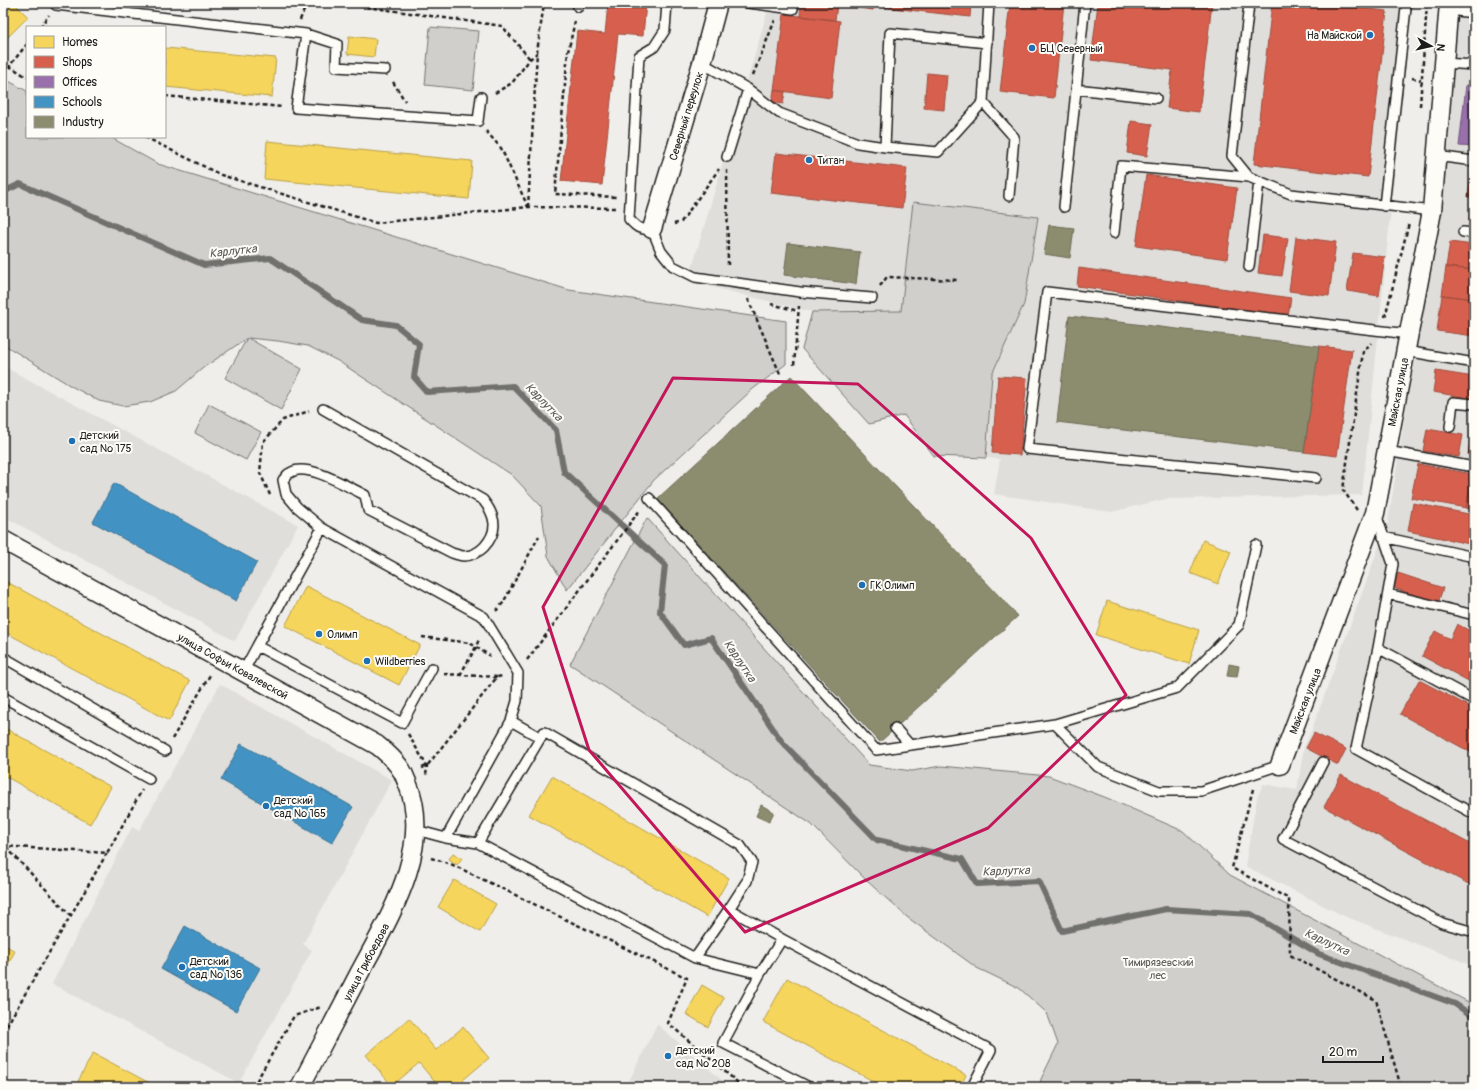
<svg xmlns="http://www.w3.org/2000/svg" width="1477" height="1090" viewBox="0 0 1477 1090" font-family="Pangolin,sans-serif">
	<rect width="100%" height="100%" fill="#f0eeea"/>
	<filter id="ink" filterUnits="userSpaceOnUse"><feTurbulence type="fractalNoise" baseFrequency=".025" numOctaves="2"/><feDisplacementMap in="SourceGraphic" scale="8" xChannelSelector="R" yChannelSelector="G"/><feConvolveMatrix kernelMatrix="1 2 1 2 8 2 1 2 1" color-interpolation-filters="sRGB"/></filter>
	<g filter="url(#ink)">
		<path fill="#e0deda" d="M770,3H1412L1362,495L1166,499L1111,512L994,494L1000,459L986,458L992,374L1024,304L1038,217L914,202L901,311L812,312L688,281Z
			M1457,3H1474V966L1344,916L1245,866L1257,798L1263,784L1297,790L1304,747L1311,732L1388,522L1415,353L1440,212Z
			M3,366L298,525L235,641L3,516Z
			M220,684L392,780L303,944L312,950L239,1083L52,984L132,827L139,831Z
			M657,1024L730,1087H626Z"/>
		<path fill="#d0cfcc" stroke="#767674" d="M430,27L479,31L473,90L425,85Z
			M3,78L27,91V137H110L158,164L569,290L786,321V364L753,389L654,480L567,590L548,556L541,506L512,475L338,361L308,346L278,341L248,338L302,369L281,410L225,378L247,338L203,368L176,391L150,402L123,406L99,401L71,386L3,344Z
			M913,202L1038,217L1024,304L992,374L986,458L934,456L904,415L869,424L802,349L812,312L901,311Z
			M209,404L261,432L246,460L195,433Z
			M647,518L869,765L912,771L941,766L1049,776L1107,798L1183,831L1230,875L1474,1005V1087H1040L1041,1079L1058,1044L1047,1013L1019,988L977,968L907,917L867,881L811,824L570,664Z"/>
		<path fill="#f6d55c" stroke="#b59e49" d="M3,3H14L28,17L3,42Z
			M349,36L376,39L374,57L347,54Z
			M165,48L276,58L272,97L165,87Z
			M267,141L472,161L469,199L264,179Z
			M1203,540L1231,551L1218,584L1190,573Z
			M5,581L190,681L169,721L3,631V585Z
			M306,586L420,645L399,685L285,626Z
			M1107,601L1199,630L1189,664L1096,635Z
			M3,727L111,787L90,824L3,775Z
			M552,776L729,878L707,917L529,815Z
			M453,853L462,858L457,865L449,859Z
			M454,880L496,904L480,932L438,907Z
			M3,944L15,951L3,974Z
			M787,978L966,1075L960,1087H884L763,1022Z
			M702,985L724,998L708,1027L686,1014Z
			M409,1018L436,1050L463,1027L489,1058L463,1080L468,1087H439L419,1063L392,1086L366,1055Z
			M93,1053L157,1087H75Z
			M317,1082L322,1087H313Z"/>
		<path fill="#d6604d" stroke="#9e4c3e" d="M608,3H646L643,36L618,34L602,185L561,181L577,31L605,34Z
			M801,3H824L837,5L835,20L800,16Z
			M824,3H971L970,17L874,6L873,10Z
			M1010,3H1064L1054,98L1000,92Z
			M1098,3H1212L1199,112L1167,108L1172,70L1091,60Z
			M1272,3H1313L1387,11L1368,177L1254,164Z
			M784,14L840,21L831,98L774,90Z
			M927,73L947,75L944,110L924,108Z
			M774,90L785,92L783,104L772,102Z
			M1131,121L1152,124L1147,156L1127,153Z
			M776,153L907,168L902,208L771,193Z
			M1146,175L1237,188L1227,259L1136,246Z
			M1471,175L1474,176V197H1468Z
			M1472,197H1474V223L1469,222Z
			M1263,235L1288,238L1282,276L1258,273Z
			M1296,237L1336,242L1329,296L1289,291Z
			M1450,242L1474,245V270L1446,267Z
			M1353,253L1385,257L1379,296L1347,291Z
			M1446,267L1474,270V299L1442,295Z
			M1079,268L1291,298L1288,316L1077,286Z
			M1442,295L1474,299V336L1437,331Z
			M1319,346L1352,350L1337,456L1304,452Z
			M1436,371L1474,377V399L1433,392Z
			M998,376L1027,378L1020,455L992,453Z
			M1473,420H1474V456L1468,455Z
			M1427,429L1463,435L1459,457L1423,451Z
			M1418,464L1472,474L1466,508L1411,498Z
			M1470,488H1474V510L1466,508Z
			M1413,503L1474,515V545L1408,531Z
			M1398,573L1443,588L1438,603L1394,588Z
			M1457,624L1474,633V684L1422,656L1435,631L1450,639Z
			M1419,680L1474,709V754L1400,714Z
			M1314,733L1346,749L1338,765L1306,748Z
			M1341,775L1474,846V887L1324,807Z"/>
		<path fill="#9970ab" stroke="#745780" d="M1466,85L1474,86V147L1459,146Z"/>
		<path fill="#4393c3" stroke="#376f91" d="M114,483L257,562L236,601L93,522Z
			M241,744L353,807L332,843L221,780Z
			M185,926L260,968L236,1011L161,969Z"/>
		<path fill="#8c8c6e" stroke="#6a6a55" d="M1049,225L1074,228L1070,258L1044,254Z
			M788,243L860,252L856,284L784,275Z
			M1069,316L1319,346L1304,452L1057,422Z
			M791,376L1018,616L880,742L657,499Z
			M1229,664L1239,666L1237,677L1227,676Z
			M761,805L774,812L769,822L756,816Z"/>
		<g fill="none" stroke-linecap="round" stroke-linejoin="round">
			<path stroke="#706f6d" stroke-width="6" d="M3,192L20,184L204,265L270,258L362,320L396,325L419,344L414,377L427,392L513,386L556,430L564,472L665,565L660,612L684,645L711,638L782,742L877,840L962,859L977,884L1039,881L1062,931L1166,909L1251,914L1319,954L1455,1004L1474,1017"/>
			<defs>
				<path id="lane" d="M54,3L56,5L306,34L296,108L478,121L481,97
					M667,3L665,30L654,47L639,56L629,219C637,228 640,230 652,229L661,251L673,266L695,277L800,292L872,298
					M748,3L793,9
					M989,3L983,102L1014,137L1009,196
					M1249,4L1232,156L1249,177L1291,194L1432,211
					M578,7L579,3
					M1448,10L1474,13
					M306,34L337,44L336,67L385,70
					M702,63L748,89L779,113L858,143L885,147
					M1444,63L1474,65
					M1076,89L1156,98
					M983,102L938,152L885,147L890,33L987,43
					M1436,156L1474,161
					M727,157L748,89
					M1384,206L1406,8
					M1064,207L1085,3
					M1463,232L1474,233
					M1114,233L1121,166L1249,177
					M1249,267L1259,181
					M1406,351L1474,363
					M323,409L483,500C496,516 499,531 484,547C479,552 471,556 464,556C460,556 456,554 452,553L368,510L365,495C348,487 306,461 290,473C287,474 285,478 283,480L286,494L297,507L322,528L484,617L518,673L517,701L511,721L446,838
					M1450,427L1453,402L1474,404
					M1387,451L1474,467
					M1316,478L1027,449L1047,292L1409,334
					M649,498L876,750L1055,724L1098,767L1159,791H1201L1280,765
					M1376,514L1393,564L1378,648L1356,749L1474,814
					M1383,537L1474,557
					M1388,594L1474,615
					M257,646L322,528
					M1378,648L1474,700
					M3,657L165,751
					M243,672L257,646L402,723L432,668
					M3,697L149,779
					M511,721L541,738
					M1055,724L1177,688L1239,625L1256,545
					M895,728L910,745
					M1323,762L1283,839L1442,923L1474,932
					M416,830L446,838L478,843L695,958L760,974L723,1043L809,1087
					M478,843L544,732L740,845L752,862L747,881L729,909L782,939
					M695,958L729,909
					M760,974L782,939L991,1050L972,1087"/>
				<path id="street" d="M652,229L702,63L718,3
					M3,540L377,745C386,752 396,761 402,771C404,774 405,778 407,782C434,846 390,916 360,972C340,1010 320,1049 300,1087
					M1280,765L1375,513L1432,211L1449,3"/>
			</defs>
			<use href="#lane" stroke="#1c1c1c" stroke-width="12"/>
			<use href="#street" stroke="#1c1c1c" stroke-width="21"/>
			<path stroke="#1c1c1c" stroke-width="2.5" stroke-dasharray="4 3" stroke-linecap="butt" d="M339,3L502,26L530,59
				M1363,3L1393,6
				M300,20L307,3
				M575,21L568,52L555,194L617,197
				M40,27L49,15
				M3,62L27,77
				M3,74L27,44
				M753,75L775,20
				M1412,78L1421,80
				M393,82L405,101
				M495,93L512,83L530,59L537,53
				M165,96L282,107
				M1420,106L1427,3
				M486,131L501,148L528,207
				M145,137L221,175L376,223L528,207L616,208
				M727,170L728,267
				M528,207L537,52L544,3
				M674,224L681,222L719,169
				M880,286L887,277L957,280
				M748,299L781,376
				M771,304L798,311
				M1385,317L1409,223
				M794,365L799,306
				M270,495L260,473L263,442L283,420L309,411
				M1357,510L1343,490L1363,352L1371,343
				M496,611L503,603L539,536
				M422,637L470,643L490,656
				M527,660L640,510
				M444,674L497,677
				M460,675L476,647L479,639
				M408,734L427,766L426,776
				M172,739L210,675
				M422,768L427,766L497,677L503,676
				M1253,789L1232,868L1289,899L1290,955L1376,1000L1401,1087
				M3,846L107,853L142,790
				M6,847L71,916
				M431,858L451,864L687,978L668,1023L743,1087
				M3,1032L107,853
				M253,1087L294,1016L321,1007"/>
			<use href="#lane" stroke="#fdfcf7" stroke-width="9"/>
			<use href="#street" stroke="#fdfcf7" stroke-width="18"/>
		</g>
	</g>
	<path fill="none" stroke="#c2185b" stroke-width="3" stroke-linejoin="round" d="M673,378L858,384L1031,538L1126,695L988,828L745,932L589,750L543,607Z"/>
	<g fill="#1f6fb2" stroke="#fdfcf7" stroke-width="1.5">
		<circle cx="1370" cy="35" r="4"/>
		<circle cx="1032" cy="48" r="4"/>
		<circle cx="809" cy="160" r="4"/>
		<circle cx="72" cy="441" r="4"/>
		<circle cx="862" cy="585" r="4"/>
		<circle cx="319" cy="634" r="4"/>
		<circle cx="367" cy="661" r="4"/>
		<circle cx="266" cy="806" r="4"/>
		<circle cx="182" cy="967" r="4"/>
		<circle cx="668" cy="1056" r="4"/>
	</g>
	<g text-anchor="middle" stroke-width="4" stroke-linejoin="round" paint-order="stroke">
		<g font-size="11" fill="#1c1c1c" stroke="#fdfcf7" text-anchor="start">
			<text x="1362" y="39" text-anchor="end">На Майской</text>
			<text x="1040" y="52">БЦ Северный</text>
			<text x="817" y="164">Титан</text>
			<text x="80" y="439">Детский<tspan x="80" dy="13">сад № 175</tspan></text>
			<text x="870" y="589">ГК Олимп</text>
			<text x="327" y="638">Олимп</text>
			<text x="375" y="665">Wildberries</text>
			<text x="274" y="804">Детский<tspan x="274" dy="13">сад № 165</tspan></text>
			<text x="190" y="965">Детский<tspan x="190" dy="13">сад № 136</tspan></text>
			<text x="676" y="1054">Детский<tspan x="676" dy="13">сад № 208</tspan></text>
		</g>
		<g font-size="11" fill="#1c1c1c" stroke="#fdfcf7">
			<text transform="translate(686 116) rotate(-73)" y="4">Северный переулок</text>
			<text transform="translate(1398 392) rotate(-79)" y="4">Майская улица</text>
			<text transform="translate(233 666) rotate(29)" y="4">улица Софьи Ковалевской</text>
			<text transform="translate(1305 701) rotate(-69)" y="4">Майская улица</text>
			<text transform="translate(366 962) rotate(-62)" y="4">улица Грибоедова</text>
		</g>
		<g font-size="11" fill="#5b5b5a" stroke="#fdfcf7">
			<text x="1158" y="966">Тимирязевский<tspan x="1158" dy="13">лес</tspan></text>
		</g>
		<g font-size="12" font-style="italic" fill="#5b5b59" stroke="#fdfcf7">
			<text transform="translate(233 251) rotate(-6)" y="4">Карлутка</text>
			<text transform="translate(544 402) rotate(46)" y="4">Карлутка</text>
			<text transform="translate(740 661) rotate(56)" y="4">Карлутка</text>
			<text transform="translate(1006 871) rotate(-2)" y="4">Карлутка</text>
			<text transform="translate(1327 942) rotate(25)" y="4">Карлутка</text>
		</g>
	</g>
	<rect width="1477" height="1090" fill="none" stroke="#fdfcf7" stroke-width="16"/>
	<rect x="8" y="8" width="1461" height="1074" fill="none" stroke="#1c1c1c" stroke-width="1.5" filter="url(#ink)"/>
	<rect x="26" y="26" width="140" height="112" fill="#fdfcf7" stroke="#a3a29f"/>
	<rect x="34" y="36" width="20" height="12" fill="#f6d55c" stroke="#a3a29f"/>
	<text x="62" y="46" font-size="12" fill="#1c1c1c">Homes</text>
	<rect x="34" y="56" width="20" height="12" fill="#d6604d" stroke="#a3a29f"/>
	<text x="62" y="66" font-size="12" fill="#1c1c1c">Shops</text>
	<rect x="34" y="76" width="20" height="12" fill="#9970ab" stroke="#a3a29f"/>
	<text x="62" y="86" font-size="12" fill="#1c1c1c">Offices</text>
	<rect x="34" y="96" width="20" height="12" fill="#4393c3" stroke="#a3a29f"/>
	<text x="62" y="106" font-size="12" fill="#1c1c1c">Schools</text>
	<rect x="34" y="116" width="20" height="12" fill="#8c8c6e" stroke="#a3a29f"/>
	<text x="62" y="126" font-size="12" fill="#1c1c1c">Industry</text>
	<g transform="translate(1431 46) rotate(98)" stroke="#fdfcf7" stroke-width="3" paint-order="stroke">
	<path d="M0-3L7 15L0 10L-7 15Z" fill="#1c1c1c"/>
	<text y="-6" font-size="11" font-weight="bold" text-anchor="middle" fill="#1c1c1c">N</text>
	</g>
	<path d="M1323 1056v6h60v-6" fill="none" stroke="#1c1c1c" stroke-width="2"/>
	<text x="1329" y="1056" font-size="12" fill="#1c1c1c" stroke="#fdfcf7" stroke-width="3" paint-order="stroke">20 m</text>
</svg>
